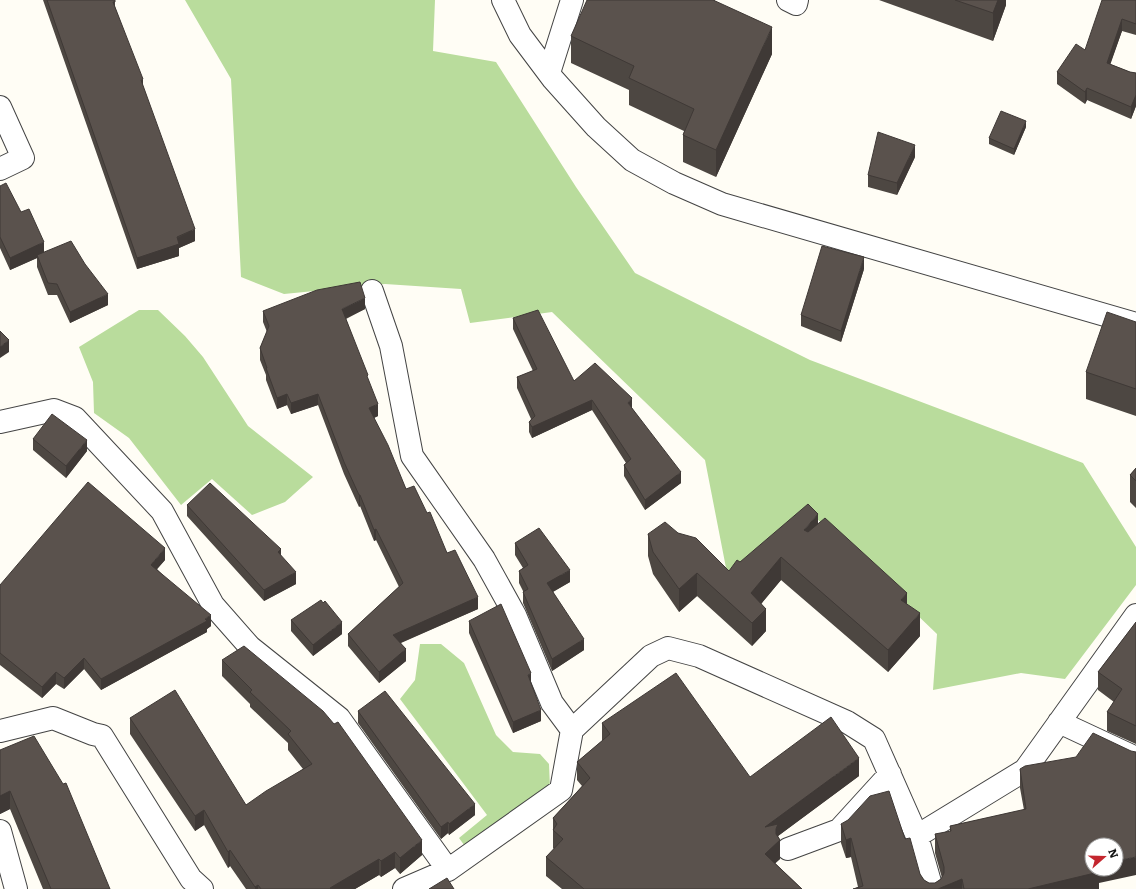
<svg xmlns="http://www.w3.org/2000/svg" width="1136" height="889" viewBox="0 0 1136 889" font-family="Literata,serif">
	<rect width="100%" height="100%" fill="#fffdf5"/>
	<path fill="#b9dc9c" d="M185,0H435L433,51L496,62L576,187L635,273L810,360L1083,463L1136,547V585L1065,679L1021,673L933,690L937,634L815,517L727,573L705,460L552,312L470,323L461,289L385,284L284,294L241,277L231,79Z
		M139,310H158L185,336L203,357L248,426L313,477L285,502L252,515L212,479L181,505L129,438L94,413L93,382L79,347Z
		M420,644H441L464,663L496,735L513,752L540,754L549,764L550,788L467,849L459,838L487,815L400,699L415,680Z"/>
	<g fill="none" stroke-linecap="round" stroke-linejoin="round">
		<defs>
			<path id="minor" d="M503,0L520,35L553,79L596,127L632,160L674,183L722,204L1136,324
				M788,0L796,4L797,0
				M549,73L572,0
				M0,107L23,158L0,169
				M372,291L391,346L412,456L484,559L515,615L552,703L572,730
				M0,422L54,410L75,418L162,511L213,605L250,647L339,718L448,870
				M1059,722L1136,758
				M0,731L53,718L93,734L102,736L191,879L202,889
				M0,831L16,889
				M788,849L839,830L890,774
				M404,889L448,870L561,790L572,730L651,656L668,648L699,656L847,722L874,739L917,836
				M932,889L917,836L1025,770L1136,615"/>
		</defs>
		<use href="#minor" stroke="#444" stroke-width="24"/>
		<use href="#minor" stroke="#fff" stroke-width="22"/>
	</g>
	<path fill="#4d4742" d="M43,0H115V7L143,86L195,241L179,248V256L137,269Z
		M715,0V1L772,54L716,177L683,162V135L684,131L629,105V90L571,63V36Z
		M879,0H1006V5L993,41Z
		M1136,0V35L1122,31L1110,64L1130,72L1136,73V106L1131,119L1087,100L1085,104L1057,84V72L1085,50Z
		M1026,127L1014,155L989,144V138Z
		M915,157L897,195L868,187V175Z
		M0,186L21,212L44,252L108,305L70,323L57,295H48L37,267V258L10,270L0,248Z
		M864,269L841,342L801,326V315Z
		M365,309L346,319L368,380L378,416L374,418L406,489L427,513L447,553L478,609L401,643L406,661L379,683L348,646V634L399,587L376,540L374,541L360,506L359,507L344,474L318,405L291,414L287,405L277,409L266,380V375L260,360V348L267,332L263,322V311Z
		M513,318L574,381L632,408L681,483L645,510L624,476V465L626,463L592,410L532,438L529,432V422L531,419L517,388V377L533,371L513,329Z
		M1136,322V416L1086,399V372Z
		M33,439L87,451L66,478L33,450Z
		M1136,468V508L1130,502V475Z
		M187,505L281,556L296,584L264,601L187,516Z
		M818,524L907,604L920,636L888,672L781,580L761,604L766,631L752,646L697,596L679,612L653,574L648,556V534L678,533L729,571L740,562Z
		M515,543L570,582L553,592L584,650L552,671L523,603V591L519,583V571L523,568L515,555Z
		M165,560L157,569L211,626L207,629V632L101,690L84,669L64,689L56,684L42,698L0,665V585Z
		M291,620L342,634L313,656L291,631Z
		M469,621L531,683L541,721L513,733L469,633Z
		M1136,622V744L1107,731V712L1114,702L1098,690V672Z
		M222,660L422,855L400,874L395,868L381,877L379,875L355,889H246L230,866L228,868L204,825L195,831L130,734V718L246,805L303,769L288,750V743L250,707V704L222,676Z
		M358,711L475,815L449,835L448,833L441,839L358,723Z
		M602,723L750,777L859,776L778,836L780,859L775,863L802,889H562L546,876V857L554,849L553,848V818L582,786L577,780V762L602,741Z
		M0,750L110,889H43L10,809L0,814Z
		M1020,769L1099,883V889H853L858,887L851,857L846,858L841,843V824L905,839L920,874L924,880L929,883H935L941,879L942,878L935,853V834L950,832V826L1024,810L1020,788Z"/>
	<path fill="#3f3936" d="M998,0H1006V5L993,41V13Z
		M1122,19V31L1107,74V63Z
		M772,27V54L716,177V150Z
		M143,79V90L141,80Z
		M1087,88V100L1085,104V92Z
		M1136,95V106L1131,119V107Z
		M1026,121V127L1014,155V149Z
		M915,145V157L897,195V183Z
		M195,229V241L179,248V256L137,269V258Z
		M44,242V254L37,255V258L10,270V258Z
		M864,257V269L841,342V331Z
		M108,294V305L70,323V312Z
		M365,298V309L342,320V309Z
		M9,340V352L0,358V347Z
		M287,394V405L277,409V398Z
		M318,394V405L291,414V403Z
		M632,398V409L628,403Z
		M592,400V410L532,438V427Z
		M378,404V416L369,420V408Z
		M87,440V451L66,478V466Z
		M681,472V483L645,510V500Z
		M359,495H360V506L359,507Z
		M818,514V536L804,553V530Z
		M376,529V540L374,541V530Z
		M165,548V560L151,576V565Z
		M281,549V561L278,552Z
		M781,557V580L751,616V593Z
		M570,570V582L547,595V583Z
		M296,572V584L264,601V590Z
		M697,573V596L679,612V589Z
		M907,593V616L901,600Z
		M478,597V609L393,646V635Z
		M766,609V631L752,646V623Z
		M920,613V636L888,672V650Z
		M211,615V626L207,629V632L101,690V679L205,619Z
		M342,622V634L313,656V645Z
		M584,639V650L552,671V659Z
		M406,649V661L379,683V672Z
		M84,658V669L64,689V678Z
		M56,672V684L42,698V687Z
		M531,673V684L528,675Z
		M541,710V721L513,733V722Z
		M859,758V776L778,836L780,840V859L765,873V827Z
		M10,791V809L0,814V796Z
		M475,804V815L449,835V824Z
		M204,810V825L195,831V816Z
		M448,822V833L441,839V827Z
		M851,838V857L846,858V840Z
		M422,840V855L400,874V858Z
		M230,850V866L228,868V852Z
		M395,852V868L381,877V861Z
		M1136,857V875L1099,883V889H1028L1097,869H1116V861Z
		M379,859V875L355,889H330V888Z
		M962,879V889H938Z
		M258,885V889H255V887Z"/>
	<path fill="#5a524d" stroke="#3f3936" d="M47,0H115V2H113L143,79L141,80L195,229L177,237L179,244L137,258Z
		M587,0H713L772,27L716,150L683,135L694,109L629,78L634,66L571,36Z
		M955,0H998L993,13Z
		M1102,0H1136V24L1122,19L1107,63L1130,72L1136,73V95L1131,107L1087,88L1085,92L1057,72L1076,44L1085,50Z
		M1001,111L1026,121L1014,149L989,138Z
		M878,132L915,145L897,183L868,175Z
		M6,183L21,212L29,209L44,242L10,258L0,237V186Z
		M71,241L85,264L108,294L70,312L57,284L48,283L37,255Z
		M822,246L864,257L841,331L801,315Z
		M360,282L365,298L342,309L368,375L367,376L378,404L369,408L388,445L406,489L414,486L427,513L430,512L447,553L455,550L478,597L393,635L406,649L379,672L348,634L403,583L376,529L374,530L360,495H359L344,462L318,394L291,403L287,394L277,398L266,368H267L260,348L269,326L263,311L317,290Z
		M538,310L574,381L595,363L632,398L628,403L681,472L645,500L624,465L631,459L592,400L532,427L529,422L535,416L517,377L537,369L513,318Z
		M1107,312L1136,322V389L1086,372Z
		M0,331L9,340L0,347Z
		M52,414L87,440L66,466L33,439Z
		M1136,468V481L1130,475Z
		M88,482L165,548L151,565L211,615L205,619L207,621L101,679L84,658L64,678L56,672L42,687L0,653V585Z
		M210,483L281,549L278,552L296,572L264,590L187,505Z
		M808,504L818,514L804,530L808,532L825,518L907,593L901,600L920,613L888,650L781,557L751,593L766,609L752,623L697,573L679,589L653,552L648,534L665,522L678,533L696,538L729,571L737,560L740,562Z
		M539,528L570,570L547,583L584,639L552,659L523,592L528,589L519,571L528,565L515,543Z
		M321,600L323,603L325,601L342,622L313,645L291,620Z
		M501,604L531,673L528,675L541,710L513,722L469,621Z
		M1136,622V726L1107,712L1122,689L1098,672Z
		M244,646L323,711L334,724L338,722L422,840L400,858L395,852L381,861L379,859L330,888L331,889H261L258,885L255,887L230,850L228,852L204,810L195,816L130,718L175,690L246,805L266,791L312,764L288,734L291,731L250,692L252,690L222,660Z
		M676,673L750,777L831,717L859,758L765,827L778,824L776,829V834L780,840L765,854L802,889H584L546,857L563,839L553,830L557,824L553,818L590,778L577,762L610,734L602,723Z
		M385,691L475,804L449,824L448,822L441,827L358,711Z
		M1093,733L1131,751L1136,752V857L1116,861V845H1092V869H1098L1099,872L1028,889H964L962,879L938,889H853L863,886L851,838L846,840L841,824L848,820L870,796L889,791L905,839L910,838L920,874L924,880L929,883H935L941,879L944,873V867L935,834L951,831L950,826L1026,809L1020,769L1025,766L1076,757Z
		M34,736L63,784L66,783L110,889H51L10,791L0,796V750Z
		M447,878L454,889H429Z"/>
	<g transform="translate(1104 857) rotate(70)"><circle r="19" fill="#ffffff" stroke="#a0a0a0"/>
	<path d="M0-3L7 15L0 10L-7 15Z" fill="#c4262e"/>
	<text y="-6" font-size="11" font-weight="bold" text-anchor="middle" fill="#111111">N</text>
	</g>
</svg>
